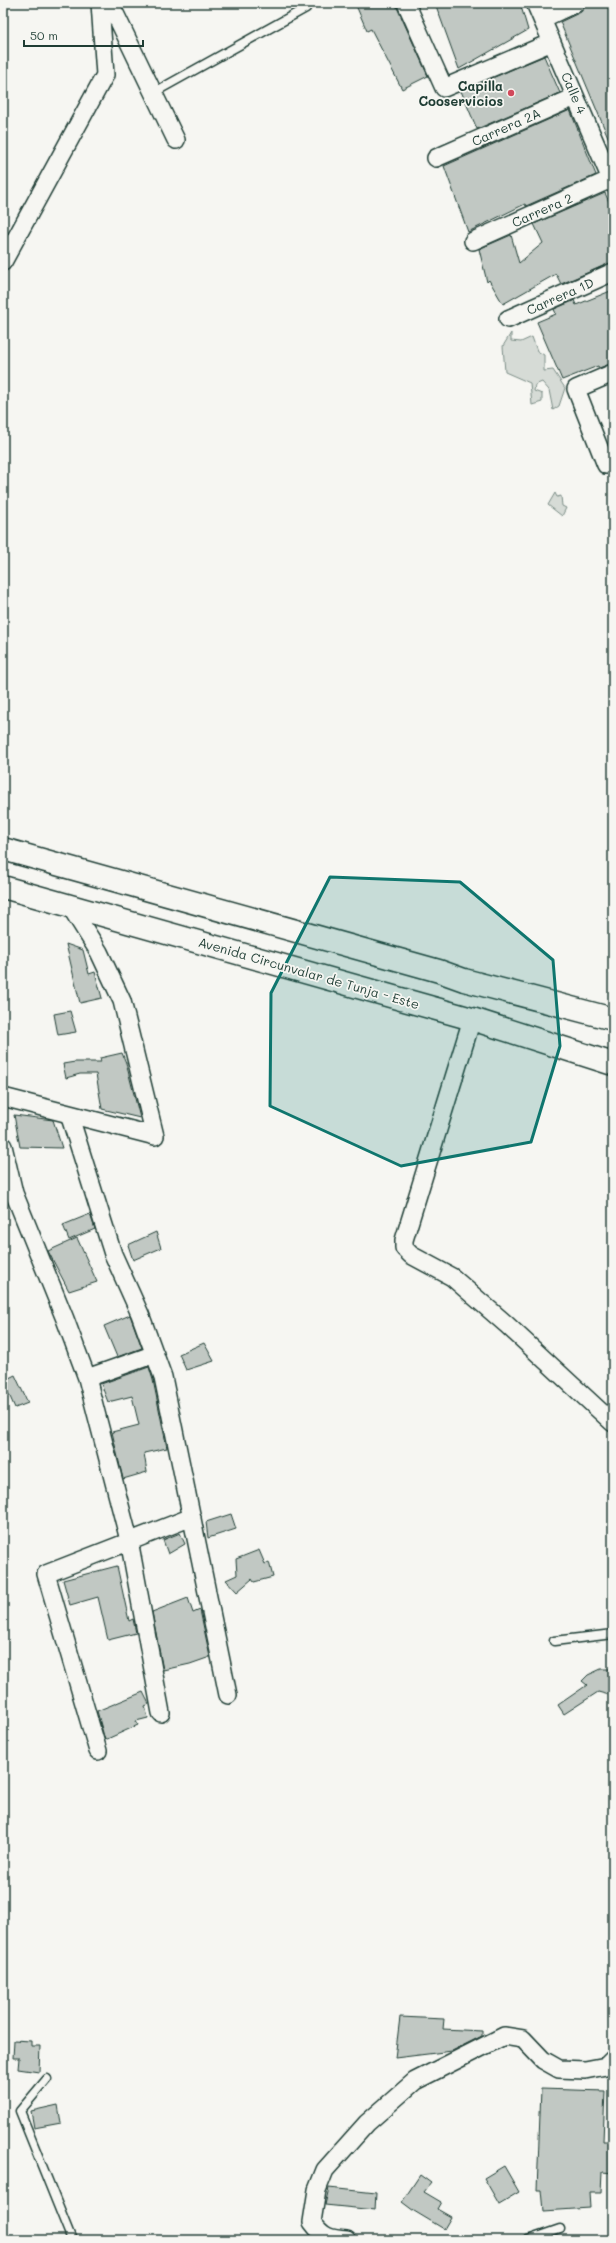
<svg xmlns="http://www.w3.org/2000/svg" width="616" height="2243" viewBox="0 0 616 2243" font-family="Mali,sans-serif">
	<rect width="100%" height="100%" fill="#f6f6f2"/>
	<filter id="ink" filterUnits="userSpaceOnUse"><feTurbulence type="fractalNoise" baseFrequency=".025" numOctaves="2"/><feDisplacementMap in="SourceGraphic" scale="8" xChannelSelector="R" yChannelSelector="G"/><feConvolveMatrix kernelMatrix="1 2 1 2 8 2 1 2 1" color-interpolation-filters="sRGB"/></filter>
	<g filter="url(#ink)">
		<path fill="#d6dbd6" stroke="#7a8c85" d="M511,333V341L521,342L532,337L537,351L544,355V371L553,370L565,388L559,406L553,410L549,390L542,382L535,385L534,391L542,394V402L532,405L530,383L505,372L503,346Z
			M555,493L557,497L561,496L562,506L566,508L562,516L548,505Z"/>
		<path fill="#c1c8c3" stroke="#1f3d34" d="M355,3H395L428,76L402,89L371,29L367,31Z
			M435,3H520L528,30L459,69Z
			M586,3H613V149L560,22L581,12Z
			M544,56L560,93L477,129L461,91Z
			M570,110L596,175L526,206L525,204L468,232L444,166Z
			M605,193L613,211V262L561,284L556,274L503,304L489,280L487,282L479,249L511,235L519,263L543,243L534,224Z
			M613,290V363L599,368L598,366L562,380L537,322L556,314L554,309L573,301L574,300L576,305Z
			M66,944L83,950L89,974L95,972L102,998L80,1003Z
			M70,1011L76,1032L58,1035L54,1014Z
			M122,1053L126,1063L140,1118L102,1109L96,1074H80L66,1078L63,1064L75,1062H101L100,1058Z
			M14,1115L53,1120L62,1148L20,1147Z
			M90,1214L95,1229L69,1240L63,1225Z
			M156,1232L161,1248L133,1260L128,1245Z
			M77,1238L97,1282L69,1291L48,1251Z
			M130,1315L142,1348L117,1357L104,1326Z
			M204,1343L214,1361L186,1370L179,1354Z
			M149,1367L153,1380L167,1448L144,1453L147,1472L123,1479L112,1432L139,1425L132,1396L108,1402L101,1384Z
			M15,1375L28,1403L15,1408L3,1381Z
			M231,1514L236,1529L208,1538L206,1522Z
			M180,1533L185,1544L168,1554L163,1540Z
			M259,1550L265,1564L269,1562L273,1577L254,1582L252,1579L237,1592L226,1580L237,1575L236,1559Z
			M117,1566L129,1621L133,1619L136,1633L108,1640L98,1597L70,1605L63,1580Z
			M188,1598L193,1613L200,1610L210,1657L190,1664L163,1670L152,1612Z
			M601,1669H613V1696L598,1692L564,1714L558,1705L587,1685L582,1681L588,1675Z
			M143,1692L149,1704L145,1706L148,1718L136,1721L138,1725L105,1740L97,1711Z
			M400,2017L444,2019L443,2029L482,2031V2036L452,2051L395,2058Z
			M14,2040L31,2041V2046H40L39,2072L18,2069L19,2058H13Z
			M541,2089L605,2091L603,2141H613V2173L602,2172L601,2193H589L590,2208L544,2211L542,2190H537Z
			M58,2105L61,2123L34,2128L31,2111Z
			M504,2166L519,2192L499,2204L484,2178Z
			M420,2175L431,2183L424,2192L441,2202L437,2209L451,2217L444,2229L414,2211L402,2202Z
			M329,2188L376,2193L375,2210L325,2205Z"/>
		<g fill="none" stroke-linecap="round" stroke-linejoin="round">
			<defs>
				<path id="lane" d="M153,93L306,8
					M554,1641L613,1634
					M47,2079L20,2111L72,2240
					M528,2240L560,2229"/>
				<path id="street" d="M110,3L176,140
					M406,3L444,88L552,42
					M535,3L613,184
					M542,19L576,3
					M436,158L575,97
					M473,241L611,179
					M3,262L105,75L100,3
					M508,319L613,272
					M613,373L576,389L606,465L613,462
					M472,1019L404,1240V1248L411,1255L452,1277L506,1324L613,1423
					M3,1097L155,1136L122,1001L99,952L70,906
					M69,1114L113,1254L140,1314L163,1377L228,1695
					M3,1146L14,1193L65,1319L87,1378L129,1540L161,1713
					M87,1378L155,1354
					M98,1751L46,1574L192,1517
					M347,2240C329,2239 323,2237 312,2222L317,2190L325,2170L367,2123L415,2081L504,2036L523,2039L543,2060L559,2069L585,2070L606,2066L613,2059"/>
				<path id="highway" d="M3,849L439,971L464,980L613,1019
					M3,887L472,1019L613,1064"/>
			</defs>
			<use href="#lane" stroke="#1f3d34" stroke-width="11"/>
			<use href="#street" stroke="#1f3d34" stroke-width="20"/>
			<use href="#highway" stroke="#1f3d34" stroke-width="25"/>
			<use href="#lane" stroke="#f6f6f2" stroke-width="8"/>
			<use href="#street" stroke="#f6f6f2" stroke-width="17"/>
			<use href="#highway" stroke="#f6f6f2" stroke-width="22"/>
		</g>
	</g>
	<path fill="#0f766e" fill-opacity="0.2" stroke="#0f766e" stroke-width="3" stroke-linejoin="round" d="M330,877L460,882L553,960L560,1046L531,1142L401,1166L270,1106L271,993Z"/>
	<circle fill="#d1495b" stroke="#f6f6f2" stroke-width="1.5" cx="511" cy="93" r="4"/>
	<g text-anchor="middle" stroke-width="3.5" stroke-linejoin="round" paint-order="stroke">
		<g font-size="13" font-weight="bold" fill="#1f3d34" stroke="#f6f6f2" text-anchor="end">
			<text x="503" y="91">Capilla<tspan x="503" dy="15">Cooservicios</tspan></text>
		</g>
		<g font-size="13" fill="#1f3d34" stroke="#f6f6f2">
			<text transform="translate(574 93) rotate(67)" y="5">Calle 4</text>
			<text transform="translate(506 127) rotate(-24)" y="5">Carrera 2A</text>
			<text transform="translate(542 210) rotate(-24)" y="5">Carrera 2</text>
			<text transform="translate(560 296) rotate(-24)" y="5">Carrera 1D</text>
			<text transform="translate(309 973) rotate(16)" y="5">Avenida Circunvalar de Tunja - Este</text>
		</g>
	</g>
	<rect width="616" height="2243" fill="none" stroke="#f6f6f2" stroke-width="16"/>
	<rect x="8" y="8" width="600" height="2227" fill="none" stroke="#1f3d34" stroke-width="1.5" filter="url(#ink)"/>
	<path d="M24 40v6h119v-6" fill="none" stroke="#1f3d34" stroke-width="2"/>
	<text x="30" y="40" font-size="12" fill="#1f3d34" stroke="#f6f6f2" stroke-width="3" paint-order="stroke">50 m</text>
</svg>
